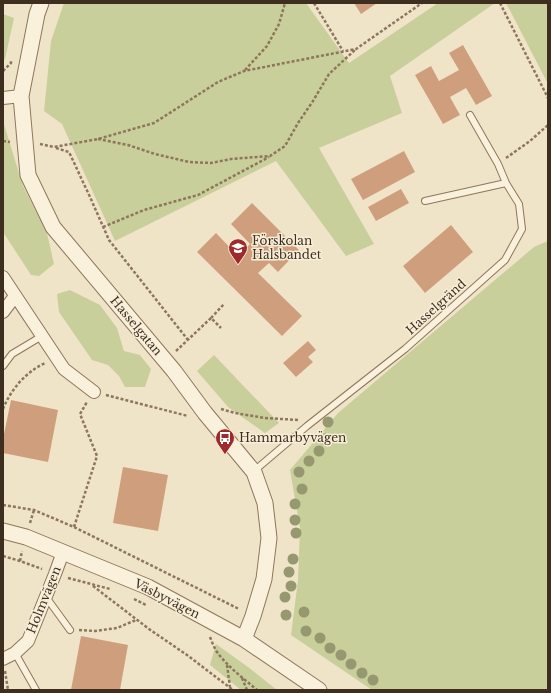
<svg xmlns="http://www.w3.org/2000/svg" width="551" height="693" viewBox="0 0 551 693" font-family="'Libre Baskerville',serif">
	<rect width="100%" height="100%" fill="#f0e4c8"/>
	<path fill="#c9cf9b" d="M64,3H306L349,63L438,3H495L390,76L402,113L319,148L374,244L346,256L276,161L115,241L62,124L44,111L51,41Z
		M506,3H548V84Z
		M3,14L14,18L5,59L3,61Z
		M3,121L23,186L47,233L54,264L39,276L31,275L3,232Z
		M548,241V690H372L291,635L298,580L300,528L290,470L338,413L534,247Z
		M70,290L100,305L117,328L124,351L140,355L151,369L145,387H125L119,376L108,365L92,360L59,312L57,294Z
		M214,355L279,423L265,433L228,407L197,371Z
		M216,644L248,667L277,690H241L210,665Z"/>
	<path fill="#cf9f7d" d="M354,3H377L361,14Z
		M463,45L492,96L476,105L466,88L450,97L460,115L443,124L415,75L431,66L439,81L459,70L449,53Z
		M404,151L415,172L363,200L351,179Z
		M401,189L409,203L376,221L368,207Z
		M252,203L299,250L278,272L269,263L258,273L302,316L282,336L197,252L216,233L238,256L250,244L231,224Z
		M451,225L473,252L425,293L403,266Z
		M308,341L316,350L308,357L313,362L296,377L283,363Z
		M11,400L58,410L48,462L3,453V439Z
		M123,467L168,475L158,531L113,523Z
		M81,636L128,645L120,690H71Z"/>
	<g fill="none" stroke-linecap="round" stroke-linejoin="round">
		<defs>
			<path id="service" d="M425,201L506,183
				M3,366L12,354L42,336
				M254,471L307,426L405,349L505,260L522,229L519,204L506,183L498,164L470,115
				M46,597L70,630
				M15,653L36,690"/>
			<path id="minor" d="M3,98L21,96
				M3,277L64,369L94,392
				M3,312L15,296
				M3,659L15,653L28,641L55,574L63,552"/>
			<path id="tertiary" d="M41,3L37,14L21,96L28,175L53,227L174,371L205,413L254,472L265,503L269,538L264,579L253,616L244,639
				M3,531L26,537L148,587L244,639L319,690"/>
		</defs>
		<use href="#service" stroke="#8d765c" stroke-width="8"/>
		<use href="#minor" stroke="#8d765c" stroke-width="14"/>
		<use href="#tertiary" stroke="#8d765c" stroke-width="17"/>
		<path stroke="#8d765c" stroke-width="2.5" stroke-dasharray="3 2" stroke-linecap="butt" d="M314,3L343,51
			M500,3L548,98
			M245,70L267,46L279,24L285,3
			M3,71L11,63V61
			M98,139L128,145L155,154L189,162L211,163L231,159L270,156L285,146L298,123L313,101L329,74L356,49
			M3,141L10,142
			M40,144L54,147L98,139L154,123L218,82L244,71L356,49L422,3
			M56,148L69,152L90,197L109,240L188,340
			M506,158L530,141L548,125
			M103,227L144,210L198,195L269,157
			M211,318L224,304
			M176,351L211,318L221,328
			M106,395L188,416
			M3,409C11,389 26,372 45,363
			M221,409L235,413L265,418L299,420
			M3,505L34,510L74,527L239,609
			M30,523L34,510
			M74,527L97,456L80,414L87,402
			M3,556L20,561L42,569
			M20,561L22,551
			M68,578L110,589
			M93,586L149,629L187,655L233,690
			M134,599L146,605
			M79,630L95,631L117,628L136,620
			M210,637C212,642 214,647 217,652C228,667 243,678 257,690
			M227,665L230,687
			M5,671L8,690
			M242,678L247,690"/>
		<use href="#service" stroke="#faf1dc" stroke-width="6"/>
		<use href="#minor" stroke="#faf1dc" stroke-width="12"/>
		<use href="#tertiary" stroke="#faf1dc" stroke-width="15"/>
	</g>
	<g fill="#96986f">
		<circle cx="328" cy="422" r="5.5"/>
		<circle cx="325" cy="439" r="5.5"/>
		<circle cx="319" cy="451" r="5.5"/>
		<circle cx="309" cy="461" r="5.5"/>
		<circle cx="299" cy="472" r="5.5"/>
		<circle cx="302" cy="489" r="5.5"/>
		<circle cx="295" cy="504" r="5.5"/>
		<circle cx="295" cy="520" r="5.5"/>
		<circle cx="296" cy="533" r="5.5"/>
		<circle cx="293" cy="559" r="5.5"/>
		<circle cx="289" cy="572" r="5.5"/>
		<circle cx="291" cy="586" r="5.5"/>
		<circle cx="285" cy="597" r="5.5"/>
		<circle cx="304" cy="612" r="5.5"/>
		<circle cx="286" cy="615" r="5.5"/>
		<circle cx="306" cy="631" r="5.5"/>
		<circle cx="320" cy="638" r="5.5"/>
		<circle cx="330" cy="648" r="5.5"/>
		<circle cx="341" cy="655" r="5.5"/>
		<circle cx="351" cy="664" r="5.5"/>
		<circle cx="362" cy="673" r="5.5"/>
		<circle cx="373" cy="680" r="5.5"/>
	</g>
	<defs>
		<symbol id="school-pin" viewBox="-11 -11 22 30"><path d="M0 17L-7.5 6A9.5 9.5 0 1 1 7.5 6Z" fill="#9e2a2b" stroke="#f7eed8"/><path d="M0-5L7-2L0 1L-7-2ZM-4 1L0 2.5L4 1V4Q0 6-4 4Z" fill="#fff"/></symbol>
		<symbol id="bus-pin" viewBox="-11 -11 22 30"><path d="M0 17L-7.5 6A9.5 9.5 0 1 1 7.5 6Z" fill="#9e2a2b" stroke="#f7eed8"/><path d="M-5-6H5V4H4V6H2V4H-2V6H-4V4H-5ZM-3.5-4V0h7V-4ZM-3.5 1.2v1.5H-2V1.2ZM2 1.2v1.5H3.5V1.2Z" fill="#fff"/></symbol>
	</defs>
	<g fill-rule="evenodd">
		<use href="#school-pin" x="227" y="237" width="22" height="30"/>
		<use href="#bus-pin" x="214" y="427" width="22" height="30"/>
	</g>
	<g text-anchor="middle" stroke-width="3" stroke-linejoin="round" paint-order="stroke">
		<g font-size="12" fill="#3d2e20" stroke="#f7eed8" text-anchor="start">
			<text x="252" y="245">Förskolan<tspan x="252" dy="14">Halsbandet</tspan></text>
			<text x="239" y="442">Hammarbyvägen</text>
		</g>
		<g font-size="12" fill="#3d2e20" stroke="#f7eed8">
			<text transform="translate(436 307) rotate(-42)" y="4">Hasselgränd</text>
			<text transform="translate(136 326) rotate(50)" y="4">Hasselgatan</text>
			<text transform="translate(167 599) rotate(27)" y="4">Väsbyvägen</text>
			<text transform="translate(44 600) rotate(-68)" y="4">Holmvägen</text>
		</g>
	</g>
	<rect width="551" height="693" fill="none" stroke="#3d2e20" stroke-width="8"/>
</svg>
